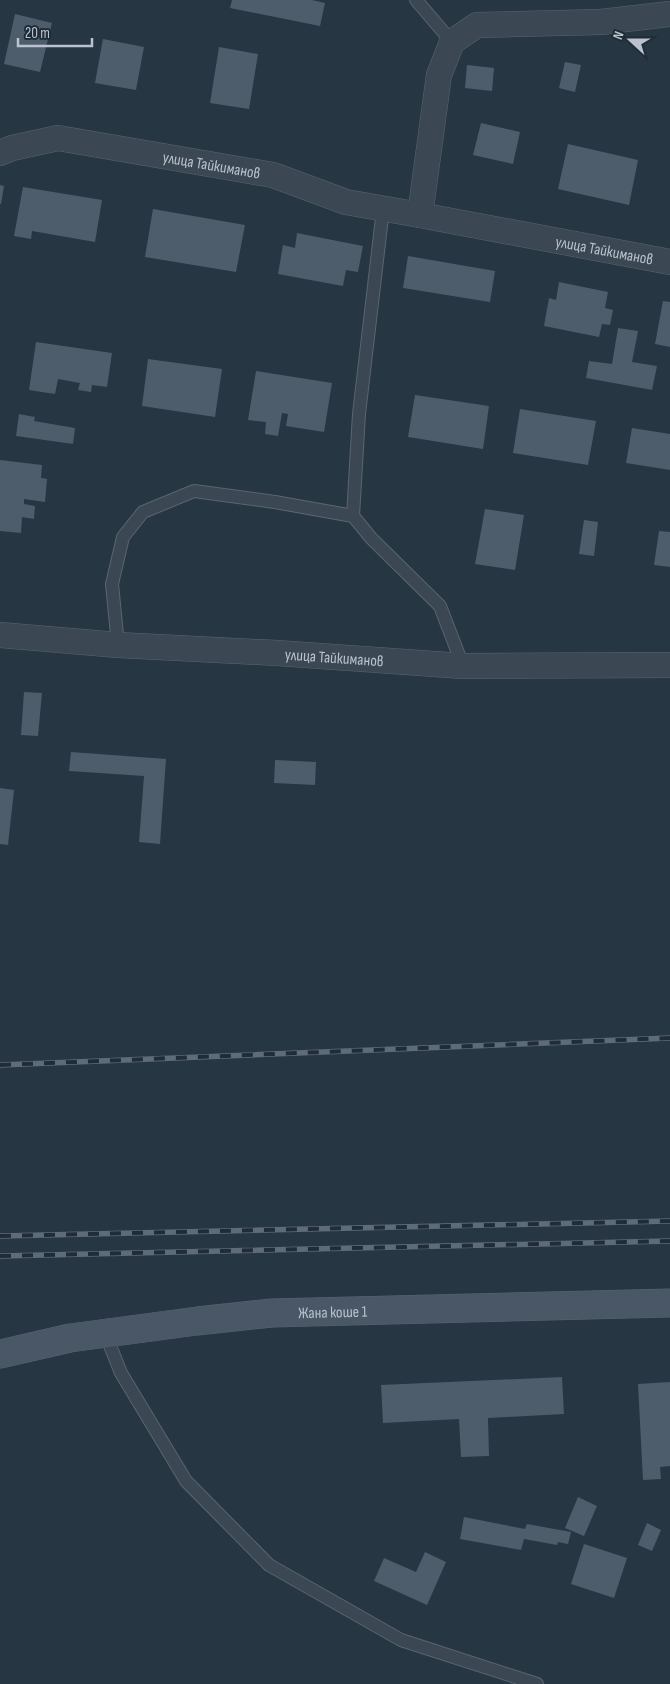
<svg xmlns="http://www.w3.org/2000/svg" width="670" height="1684" viewBox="0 0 670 1684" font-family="'Sofia Sans Condensed',sans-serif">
	<rect width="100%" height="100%" fill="#273643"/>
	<path fill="#4e5d6c" d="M232,0H312L325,3L320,26L230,8Z
		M15,14L52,23L40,72L4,64Z
		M103,39L144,47L136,90L95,83Z
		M219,47L258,54L249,109L210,103Z
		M565,62L581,65L575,92L559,88Z
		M467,65L494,68L492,91L465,88Z
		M481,123L520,132L513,164L473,155Z
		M568,144L638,160L629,205L558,189Z
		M0,185L4,186L1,204H0Z
		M23,187L102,200L95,242L32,231L31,239L14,236Z
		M153,209L245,225L236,272L145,257Z
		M297,233L363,246L358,272L346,270L343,286L278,274L283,245L295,248Z
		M408,256L495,271L490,302L403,288Z
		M559,282L608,292L605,308L613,310L610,325L602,324L599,337L544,326L549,298L556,300Z
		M663,301L670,302V347L655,344Z
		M618,328L638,331L632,362L657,366L652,390L586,378L589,361L612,364Z
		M36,342L112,353L107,387L92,385L91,392L78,390L80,383L58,379L55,394L29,390Z
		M148,359L222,369L215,417L142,406Z
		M256,371L332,383L324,432L286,426L288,414L282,413L278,436L265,434L266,422L248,420Z
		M415,395L489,406L483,449L408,437Z
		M520,409L596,421L588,465L513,453Z
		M19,414L35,417L34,421L75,428L73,444L16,436Z
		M632,428L670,434V470L626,463Z
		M0,460L42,465L41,478L47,479L45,502L24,499V504L35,506L34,519L22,517L21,533L0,531Z
		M485,509L524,515L515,570L475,564Z
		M584,520L598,522L594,556L579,554Z
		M659,531L670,532V567L654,565Z
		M24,692L42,693L38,736L21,735Z
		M71,752L166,759L160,844L139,842L144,776L69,771Z
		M275,760L316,762L315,785L274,783Z
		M0,788L14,790L8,845L0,844Z
		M562,1377L564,1414L488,1418L489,1456L461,1457L459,1419L383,1423L381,1385Z
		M670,1382V1466L660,1467L661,1479L643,1480L638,1384Z
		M578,1497L597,1506L584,1536L565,1528Z
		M464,1517L525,1529L527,1524L571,1532L568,1544L558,1542L557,1545L524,1539L521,1550L460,1539Z
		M647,1523L661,1530L652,1551L638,1545Z
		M584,1544L627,1558L614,1598L571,1584Z
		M425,1552L446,1562L427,1605L374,1581L384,1558L416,1572Z"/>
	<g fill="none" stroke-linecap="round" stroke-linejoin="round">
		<defs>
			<path id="lane" d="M416,0L452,42
				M383,209L359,414L353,516L371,538L440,606L463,666
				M118,645L112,584L123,537L143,512L194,491L275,502L353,516
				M105,1333L121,1373L186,1481L269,1565L401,1640L537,1684"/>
			<g id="street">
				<path id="s1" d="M0,153L12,148L58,138L273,175L346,202L420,215L670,262"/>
				<path d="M420,215L439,75L452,42L477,25L601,22L670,14"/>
				<path id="s2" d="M0,635L118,645L277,653L463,666L670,665"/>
			</g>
			<g id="secondary">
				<path id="s3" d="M0,1354L70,1338L197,1321L272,1313L670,1303"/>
			</g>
		</defs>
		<use href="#lane" stroke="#5a6570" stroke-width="14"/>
		<use href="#street" stroke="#5a6570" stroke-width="26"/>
		<use href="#secondary" stroke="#5a6570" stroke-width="29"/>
		<use href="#lane" stroke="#3b4753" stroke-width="12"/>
		<use href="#street" stroke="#3b4753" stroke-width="25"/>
		<use href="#secondary" stroke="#495766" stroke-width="28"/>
		<defs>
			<path id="rail" d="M0,1065L670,1038
				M0,1236L670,1221
				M0,1256L670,1241"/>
		</defs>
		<use href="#rail" stroke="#5e6c7a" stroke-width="5.5"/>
		<use href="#rail" stroke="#202c38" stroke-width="4" stroke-dasharray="11" stroke-linecap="butt"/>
	</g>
	<g text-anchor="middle" stroke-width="4" stroke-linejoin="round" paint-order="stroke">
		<g font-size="16" fill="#b9c2cd" stroke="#202c38">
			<text dy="6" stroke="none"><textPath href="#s1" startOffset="216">улица Тайкиманов</textPath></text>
			<text dy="6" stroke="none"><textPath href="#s1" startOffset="619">улица Тайкиманов</textPath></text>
			<text dy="6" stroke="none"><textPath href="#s2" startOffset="335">улица Тайкиманов</textPath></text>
			<text dy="6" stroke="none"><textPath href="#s3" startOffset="336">Жана коше 1</textPath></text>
		</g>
	</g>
	<g transform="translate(630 40) rotate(291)" stroke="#202c38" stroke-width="4" paint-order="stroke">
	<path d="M0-4L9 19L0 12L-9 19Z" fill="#b9c2cd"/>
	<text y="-8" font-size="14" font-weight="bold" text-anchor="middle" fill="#b9c2cd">N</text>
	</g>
	<path d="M18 38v8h74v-8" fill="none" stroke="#b9c2cd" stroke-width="2.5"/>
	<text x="25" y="38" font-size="15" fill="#b9c2cd" stroke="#202c38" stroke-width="4" paint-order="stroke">20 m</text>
</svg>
